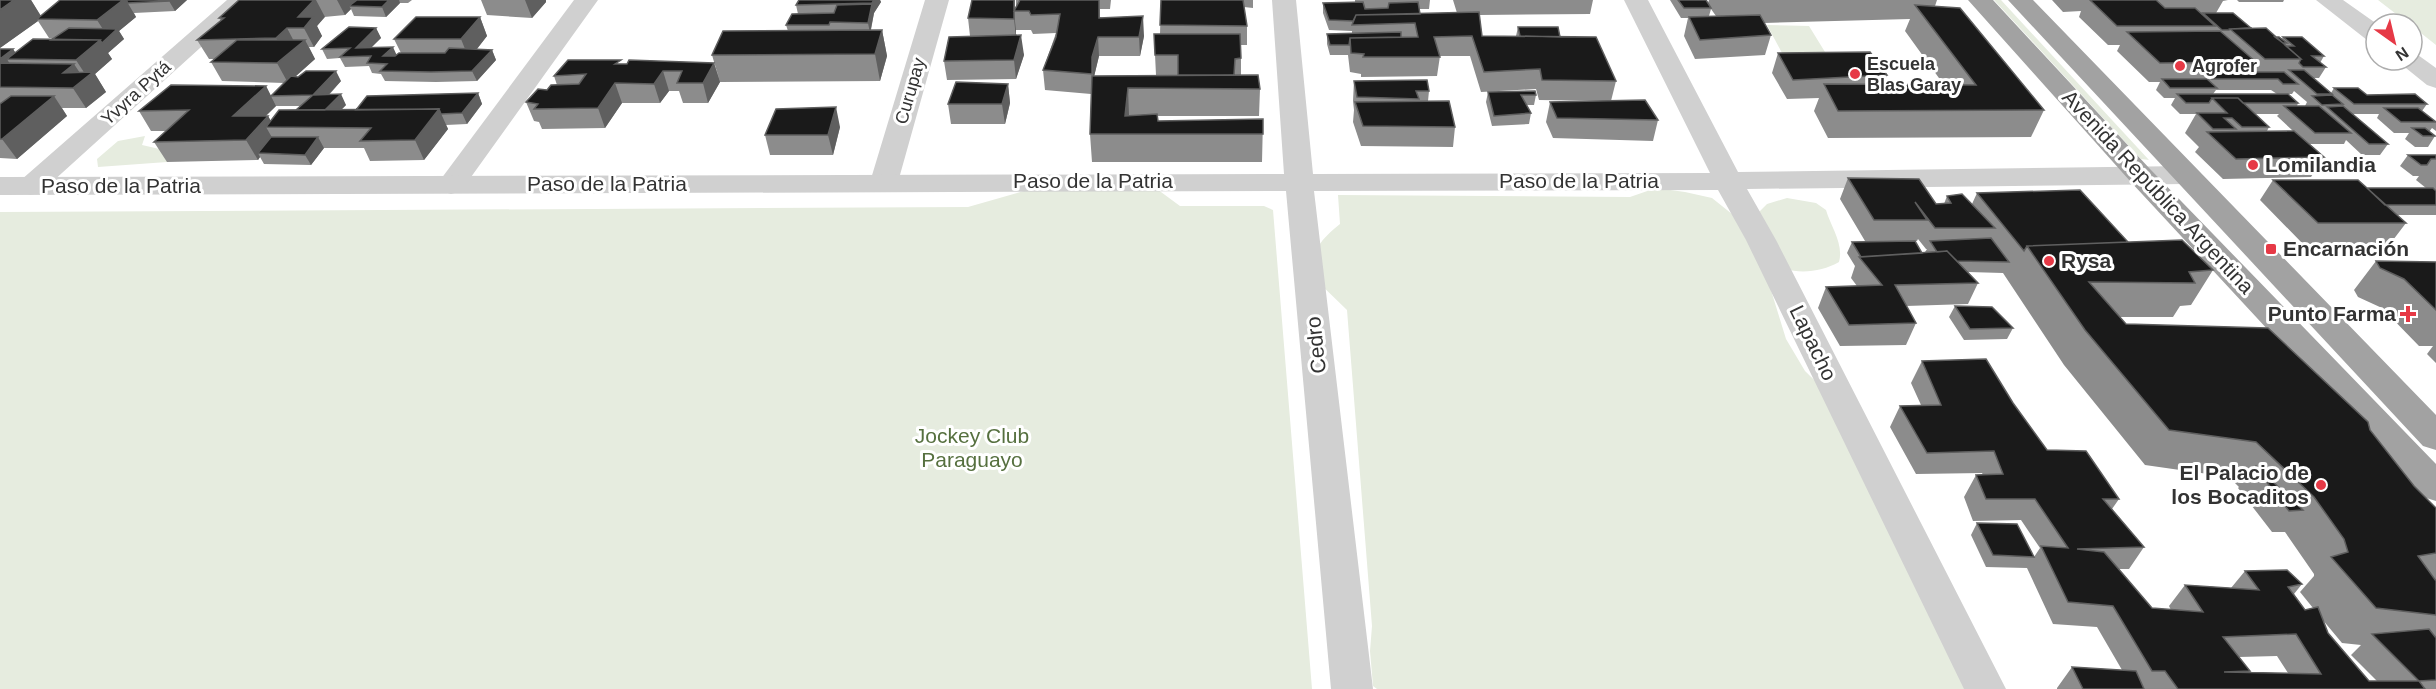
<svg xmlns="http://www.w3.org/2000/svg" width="2436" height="689" viewBox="0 0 2436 689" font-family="Arial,sans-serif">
	<rect width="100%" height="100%" fill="#fff"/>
	<path fill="#e6ecdf" d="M1994,0H2001L2149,160L2141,159Z
		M2378,0H2436V45L2412,26V24H2409Z
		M1767,25L1809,26L1833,65L1788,64Z
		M145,136L142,145L177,153L167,162L98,167L97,159L118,141Z
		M1146,181L1180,206H1264L1273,210L1312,689H0V212L968,207L1024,191Z
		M1656,188L1685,192L1712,198L1732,214L1745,231L1770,287L1786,339L1805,371L1849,414L1976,689H1377L1373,686L1370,651L1372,626L1347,310L1315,279C1312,250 1318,242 1340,224L1338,195L1630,197Z
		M1787,198L1816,203L1826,210C1831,227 1844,244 1839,262C1823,271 1803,274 1785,269L1755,216L1767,204Z"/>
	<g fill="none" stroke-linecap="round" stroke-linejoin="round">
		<path fill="#d0d0d0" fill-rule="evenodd" d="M227,0H253L41,192L31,195L21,192L17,186L21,180Z
			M574,0H598L461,191L451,194L441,191L437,185L441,179Z
			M925,0H949L898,182L894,188L884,191L874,188L870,182Z
			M2316,0H2343L2377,24L2376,42L2367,40Z
			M2412,53L2418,55L2436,68V88L2427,85L2396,60H2412Z"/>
		<path fill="#d0d0d0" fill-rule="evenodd" d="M1272,0H1296L1313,174L1710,173L1624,0H1648L1738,172L2186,166L2196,169L2200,175L2196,181L2186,184L1747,189L1776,240L2006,689H1964L1746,240L1718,190L1314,191L1373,689H1331L1286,191L0,195V177L1284,174Z"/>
		<path fill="#a2a2a2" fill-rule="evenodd" d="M1968,0H1993L2150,169L2436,464V501L2423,497L2130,181Z
			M2008,0H2033L2436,415V450L2423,446Z"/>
	</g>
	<path fill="#8c8c8c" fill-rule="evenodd" d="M31,0L41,16L60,0H187L175,11L134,13L136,17L119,31L124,39L108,53L112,59L95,74L106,92L86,108H62L67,116L17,159L0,158V49H13L15,53L53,38H49L38,21L0,48Z
		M239,0H412L408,3H400L386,17L354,16L351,9L345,15L324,17L317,26L322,36L314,47H309L315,59L295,77L341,81L329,95L346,105L341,110H356L478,93L482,104L467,124L446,125L448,129L424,160L370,161L364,148H324L311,165L264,164L260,157L258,160L167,162L154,142L167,131H151L139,111L266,86L276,106L266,116H268L271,121L296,110L301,106H276L271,96L284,83L222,81L211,62L214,59H209L197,40L221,21L219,18Z
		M481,0H546V2L532,18L487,15Z
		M799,0H880L881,2L874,13L871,30H882L887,56L880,81L720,82L712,55L788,31L786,25L798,14L796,5Z
		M1015,0V8L1016,6V0H1111L1110,9H1100V17L1144,36L1140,56H1099L1094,76L1178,75H1156L1154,34H1160L1161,0H1253V8L1244,7L1247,26V45H1241V75L1260,89L1259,116H1157L1158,121L1263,119L1262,162H1092L1090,134L1091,94L1045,90L1043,70L1056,33L1033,34L1031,30H1016V36L1024,55L1016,79L947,80L944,61L970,36L968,18Z
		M1355,0H1430L1429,9H1420V14L1457,13L1453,0H1593L1590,14L1479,15L1482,36H1516L1518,27L1560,37L1616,81L1611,101L1658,120L1653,141L1553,138L1546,122L1550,102L1610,101L1539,100L1536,89L1481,92L1470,56H1440L1437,76L1361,77V74L1350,72L1348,55H1330L1327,44V34L1352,33V31L1329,30L1323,13V3L1355,2Z
		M1670,0H1706L1708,3L1709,0H1937L1935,6L2044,110L2031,137L1828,138L1814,111L1819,98L1787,99L1772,73L1778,53L1887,75L1884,84L1944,85L1905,31L1910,19L1764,23L1771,35L1765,55L1695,59L1684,36L1688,18H1681ZM1711,9L1716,16H1709Z
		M2052,0H2228L2223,1L2216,13L2251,28L2282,39L2283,37L2324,56L2320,63L2326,67L2319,78H2312L2331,93L2334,88L2367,95L2427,104L2422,111L2435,122L2436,121V131L2432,128L2429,132L2435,136L2428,147H2415L2405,139L2409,133H2394L2377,118L2379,114H2353L2388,144L2380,155H2362L2346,140L2344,144H2310L2324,157L2311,177L2223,179L2195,152L2199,147L2185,133L2196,114H2180L2171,105L2175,98H2164L2156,90L2160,82H2149L2117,51L2120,45H2108L2079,17L2081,11L2063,12ZM2216,90H2271L2277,94H2213ZM2294,91L2307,102L2305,106H2297L2298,103L2288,94H2292ZM2255,114H2279L2277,116L2293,131H2267L2269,127Z
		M2237,0H2284L2283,2H2239Z
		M480,17L487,36L477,49L492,50L496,60L477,81L436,82L385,81L381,74L372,73L369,66L345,67L340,58L327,59L322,49L376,28L381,38L371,47L397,55L401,53L394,39Z
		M714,63L720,82L708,103H683L679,91H669L660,103H622L605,128L542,129L539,122L534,121L526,102L557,85L554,76L623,64Z
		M1354,81L1429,91L1428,101L1455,127L1453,147L1361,146L1353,122L1354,110L1353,101Z
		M1008,84L1010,103L1005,124H951L948,104Z
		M1488,92L1536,95L1534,105H1526L1531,113L1529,124L1492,126L1486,102Z
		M840,127L833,155H770L765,135Z
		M2408,155H2436V215H2397L2406,223L2390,244H2303L2260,200L2273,180L2367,188H2426L2416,180L2419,176H2413L2400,166Z
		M1848,178L1936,204H1944L1947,196L1972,204L1977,193L2213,270L2191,305L2180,306L2173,317H2119L2126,324L2370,430L2414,486L2436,508V689H2057V688L2072,667L2122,670L2097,627L2053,624L2027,568L1986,567L1971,535L1977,523L2034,557L2040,548L2021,520L1973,521L1964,497L1976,475H1983L1982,473L1916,474L1890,427L1900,406L1921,405L1911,383L1922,361L2013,403L2047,450L2119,499L2112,509L2144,547L2129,569H2119L2152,608L2171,610L2169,606L2185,585L2231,588L2245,571L2302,584L2294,594L2305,610L2313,608L2300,592L2314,576V574L2285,532H2272L2238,488L2239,487L2229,477L2145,465L2064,365L2003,273L1968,272L1978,283L1968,304L1906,306L1916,323L1906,345L1840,346L1818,308L1826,287L1857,286L1851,278L1855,266L1847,253L1852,242L1922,253L1925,252L1927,249H1926L1918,239L1917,241H1865L1840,199ZM2322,619L2342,643L2361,645L2351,655L2377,681H2369L2328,633ZM2277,656L2288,673H2248L2250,671L2239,657Z
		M2376,261L2436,262V363L2427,354L2433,346H2419L2382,308L2358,297L2354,290Z
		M1955,306L2013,328L2007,339L1964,340L1949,317Z"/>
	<path fill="#5f5f5f" d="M14,0H31L42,18L37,19L38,21L0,48V10Z
		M123,0H126L136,17L119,31L124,39L108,53L112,59L95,74L106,92L86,108L63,73L74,64L84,79L87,77L76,60L100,40L108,37L97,20Z
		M170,0H187L175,11L169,1Z
		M314,0H316L325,17L317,26L322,36L314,47L298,17Z
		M337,0H359L349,6L351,9L345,15Z
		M389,0H399L400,3L386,17L382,7Z
		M525,0H546V2L532,18Z
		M874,0H880L881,2L874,13L870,33L868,23L872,5V3Z
		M1014,13L1016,30V38L1014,19Z
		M1143,16L1144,36L1140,56L1139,37Z
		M480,17L487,36L469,59L461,39Z
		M287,28L297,47L305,40L315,59L288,83L277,63L286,56L276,38Z
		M376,28L381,38L363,56L356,48Z
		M882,30L887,56L880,81L875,54Z
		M1021,35L1024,55L1016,79L1014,60Z
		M1098,37L1099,56L1094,77V94L1092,57Z
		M393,47L398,58L383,56Z
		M13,49L20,59H7L11,66L0,75V59Z
		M492,50L496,60L477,81L472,71Z
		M714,63L720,82L708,103L703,83Z
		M336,71L341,81L319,105L313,95Z
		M663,71L669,91L660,103L654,84Z
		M615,83L622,103L605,128L598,108Z
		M1008,84L1010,103L1005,124L1002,104Z
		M266,86L276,106L244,136L233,116Z
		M1128,88L1129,115L1125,116Z
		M478,93L482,104L467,124L462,113Z
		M341,94L346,105L325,126L319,116Z
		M54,96L67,116L17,159L2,139Z
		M836,107L840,127L833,155L828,135Z
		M439,109L448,129L424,160L415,140Z
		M268,116L274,127H266L274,141L258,153L260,157L258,160L246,140Z
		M318,137L324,148L311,165L305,155Z"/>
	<path fill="#1a1a1a" stroke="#5f5f5f" stroke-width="1.5" fill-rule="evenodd" d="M0,0H14L0,10Z
		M60,0H123L97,20L37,19Z
		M126,0H170L169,1L128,3Z
		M239,0H314L298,17H313L304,28H287L276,38L197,40L224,18H219Z
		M357,0H389L382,7L349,6Z
		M799,0H874L872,3L796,5Z
		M972,0H1014V19L968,18Z
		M1020,0H1099V18L1143,16L1139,37H1098L1092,57V74L1043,70L1056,37L1060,14L1031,15L1029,11H1014Z
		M1161,0H1243L1247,26L1160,25Z
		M1678,0H1706L1711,8H1684Z
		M2090,0H2156L2165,8H2195L2215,26H2117Z
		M1363,2L1365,9L1388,8L1389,3L1418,2L1420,14L1356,15L1353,21L1329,20L1323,3Z
		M872,4L868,23L830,22L829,25H786L792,14L834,13L837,5Z
		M1915,5L1960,8L2044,110L1838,111L1824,84L1976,85Z
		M1479,12L1482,36L1596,37L1616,81L1542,80L1540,69L1484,72L1472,36L1434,37L1440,57H1363L1364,54L1351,53L1350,38L1418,37L1415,23L1352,25L1356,15Z
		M2203,13H2233L2251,28L2230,29L2229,30H2222Z
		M1760,15L1771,35L1700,40L1689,17Z
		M416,17H480L461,39H394Z
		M349,27L376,28L356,48L393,47L383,56H395L399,53H445L449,48L492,50L472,71L431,72L380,71L387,64L367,63L371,56L340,57L350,48L322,49Z
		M1518,27H1558L1560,37L1520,36Z
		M69,28L117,29L102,43L100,40H51Z
		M2266,28L2301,59H2265L2230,29Z
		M882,30L875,54L712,55L723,31Z
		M2220,31L2256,62L2160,63L2127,32Z
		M1401,32V37L1350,38L1349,45H1330L1327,34Z
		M1154,34H1240L1241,58L1235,59L1234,75H1178V55H1155Z
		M1021,35L1014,60L944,61L949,37Z
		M2275,37H2279L2287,43H2283Z
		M2283,37H2302L2324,56H2312L2326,67H2303L2299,63L2301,59L2286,46H2294Z
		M33,39L100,40L76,60L7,59Z
		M237,40H305L277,63L211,62Z
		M0,49H13L0,59Z
		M1870,52L1887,75L1793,80L1778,53Z
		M568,60H621L615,64H627L629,60L714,63L703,83H677L682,71H663L654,84L615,83L598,108L534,109L538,104L526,102L538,89L547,90L551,85L579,84L586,74L554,76Z
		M0,63L74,64L63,73L93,72L73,88L0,87Z
		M2289,70H2304L2332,94H2317Z
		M306,71H336L313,95L271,96L291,76L298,77Z
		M2205,72H2284L2298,84H2283L2278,79H2212Z
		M1258,75L1260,89L1128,88L1125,116L1157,114L1158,121L1263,119V134H1090L1092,76Z
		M2162,79H2207L2217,88H2170Z
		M1427,80L1429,91H1416L1419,99L1357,97L1354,81Z
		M956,82L1008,84L1002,104H948Z
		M171,85L266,86L233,116H268L246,140L154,142L189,110L139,111Z
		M2334,88H2358L2367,95L2415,94L2427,104H2354Z
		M1535,91L1536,95H1521L1531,113L1494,116L1488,92Z
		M478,93L462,113L441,114L439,109L356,110L367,96Z
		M341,94L325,110H296L313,95Z
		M2177,94H2288L2298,103H2243L2238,98H2212L2209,103H2186Z
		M2332,95L2343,104L2322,105L2312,96Z
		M11,96H54L2,139H0V104Z
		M2212,98H2238L2269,127H2242L2232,118H2224L2236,129H2213L2197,113H2227Z
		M1645,100L1658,120L1557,118L1550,102Z
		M1449,101L1455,127L1363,126L1355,102Z
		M2284,106H2319L2351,133H2315Z
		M2343,106L2388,144H2369L2327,107Z
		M836,107L828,135H765L776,109Z
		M2384,108H2418L2436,122H2401Z
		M439,109L415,140L360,141L371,128L266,127L279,110Z
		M2412,128H2425L2435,136H2423Z
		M2294,131L2324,157L2236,159L2207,132Z
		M271,137H318L305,155L258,153Z
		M2408,155H2436V159H2431L2427,165H2421Z
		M1848,178L1919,179L1936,204L1951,203L1947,196L1962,194L1995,228H1935L1915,202L1927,220H1874Z
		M2273,180H2358L2406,223H2318Z
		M2367,188H2433L2436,191V205H2385Z
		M2080,190L2128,242L2027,246L2024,251L1977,193Z
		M1991,238L2009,262L1957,261L1947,251L1937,252L1930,241Z
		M2182,240L2213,270L2189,272L2195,283L2089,282L2126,324L2268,328L2368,422L2370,430L2414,486L2436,508V553L2418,556L2436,581V615L2376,608L2331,557L2348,552L2344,539L2314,497L2256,442L2169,430L2085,330L2027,246Z
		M1915,241L1922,253L1861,257L1852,242Z
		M1947,251L1978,283L1895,285L1916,323L1849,325L1826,287L1882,285L1859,257Z
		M2376,261L2436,262V310L2404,279L2380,268Z
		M1955,306L1992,307L2013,328L1970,329Z
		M1986,359L2013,403L2047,450L2086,451L2119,499H2103L2144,547L2077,549L2104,552L2152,608L2203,612L2185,585L2259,590L2245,571L2287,570L2302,584L2288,587L2305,610L2318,607L2328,633L2369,681H2419L2425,689H2178L2165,671H2152L2113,606L2068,602L2041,546L2068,548L2035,499H1986L1976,475L2003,474L1994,451L1927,453L1900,406L1941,405L1922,361ZM2296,634L2321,674L2224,672L2250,671L2223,637Z
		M2256,466L2303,510L2289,511L2255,467Z
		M1977,523L2017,524L2034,557L1993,555Z
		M2429,629L2436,638V680L2419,681L2372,634Z
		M2072,667L2136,671L2144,689H2083Z"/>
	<g fill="#e63946" stroke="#fff" stroke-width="2">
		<circle cx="2180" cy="66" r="6"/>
		<circle cx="1855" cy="74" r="6"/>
		<circle cx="2253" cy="165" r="6"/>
		<rect x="2265" y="243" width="12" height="12" rx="3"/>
		<circle cx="2049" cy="261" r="6"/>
		<path d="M2405 305h6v6h6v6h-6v6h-6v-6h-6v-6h6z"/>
		<circle cx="2321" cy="485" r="6"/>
	</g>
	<g text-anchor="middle" stroke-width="6" stroke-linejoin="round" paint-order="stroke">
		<g font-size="18" font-weight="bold" fill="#333" stroke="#fff" text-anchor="start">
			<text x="1867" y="70">Escuela<tspan x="1867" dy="21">Blas Garay</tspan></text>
			<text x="2192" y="72">Agrofer</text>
		</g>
		<g font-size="18" fill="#333" stroke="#fff">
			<text transform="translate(910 91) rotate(-74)" y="6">Curupay</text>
			<text transform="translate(136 93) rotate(-42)" y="6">Yvyra Pytá</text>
		</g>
		<g font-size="21" font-weight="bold" fill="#333" stroke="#fff" text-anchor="start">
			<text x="2265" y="172">Lomilandia</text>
			<text x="2283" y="256">Encarnación</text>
			<text x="2061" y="268">Rysa</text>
			<text x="2396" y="321" text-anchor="end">Punto Farma</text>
			<text x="2309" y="480" text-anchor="end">El Palacio de<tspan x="2309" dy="24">los Bocaditos</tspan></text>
		</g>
		<g font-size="21" fill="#333" stroke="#fff">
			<text x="1093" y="188">Paso de la Patria</text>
			<text x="1579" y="188">Paso de la Patria</text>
			<text x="607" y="191">Paso de la Patria</text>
			<text x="121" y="193">Paso de la Patria</text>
			<text transform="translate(2158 192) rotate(47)" y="7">Avenida República Argentina</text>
			<text transform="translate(1813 343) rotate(64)" y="7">Lapacho</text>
			<text transform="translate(1316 345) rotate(-96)" y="7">Cedro</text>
		</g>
		<g font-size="21" fill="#56703f" stroke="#fff">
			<text x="972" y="443">Jockey Club<tspan x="972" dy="24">Paraguayo</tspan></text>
		</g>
	</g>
	<g transform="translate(2394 42) rotate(146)"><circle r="28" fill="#ffffff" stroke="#adadad" stroke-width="1.5"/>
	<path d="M0-4.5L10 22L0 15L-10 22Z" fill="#e63946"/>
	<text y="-9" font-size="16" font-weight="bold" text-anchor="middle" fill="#333333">N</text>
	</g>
</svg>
